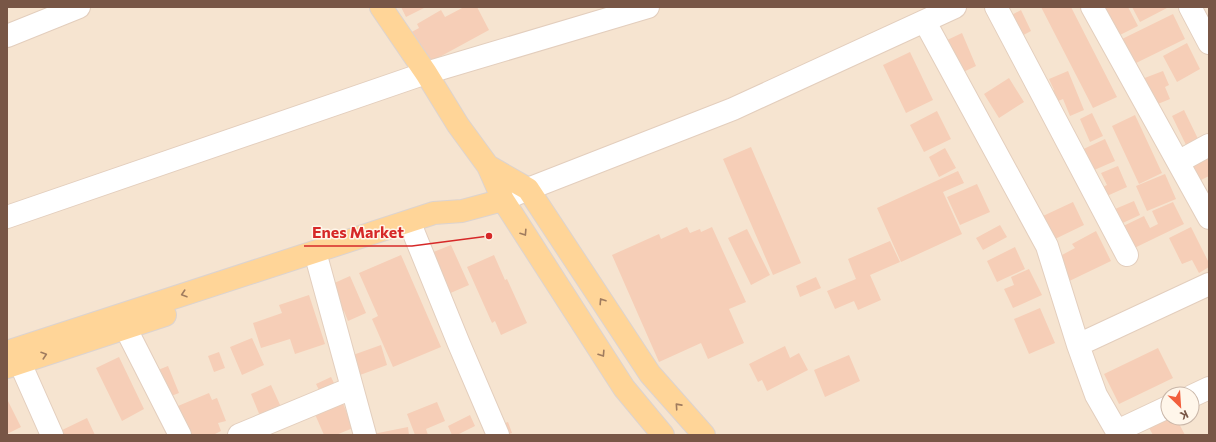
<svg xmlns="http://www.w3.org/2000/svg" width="1216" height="442" viewBox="0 0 1216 442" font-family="Commissioner,sans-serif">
	<rect width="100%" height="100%" fill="#fef2e2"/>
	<path fill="#f6e4d0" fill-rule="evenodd" d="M7,7H1209V435H7ZM1168,394H1192V418H1168Z"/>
	<path fill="#f6ceb7" d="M401,7H426L406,17Z
		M464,7H477L489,30L423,66L406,35L419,28L417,24L441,10L445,17Z
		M1041,7H1071L1117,97L1093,108Z
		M1091,7H1128L1138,26L1108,41Z
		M1132,7H1167V8L1140,22Z
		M1021,10L1031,31L1016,39L1006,18Z
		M1173,14L1185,39L1132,65L1120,40Z
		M962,33L976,66L957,75L943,42Z
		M1187,43L1200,69L1177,82L1163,56Z
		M910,52L933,100L906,113L883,65Z
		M1068,71L1084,110L1070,116L1063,99L1046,106L1041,95L1054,90L1049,79Z
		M1163,71L1169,85L1165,87L1170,99L1153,106L1142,79Z
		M1009,78L1024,102L999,118L984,94Z
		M1184,110L1200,143L1188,149L1172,116Z
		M937,111L951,139L924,152L910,125Z
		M1092,113L1103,136L1090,142L1080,119Z
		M1135,115L1162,173L1139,184L1112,126Z
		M1105,139L1115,161L1085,174L1075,153Z
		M751,147L801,263L773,275L723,159Z
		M945,148L956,168L939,177L929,157Z
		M1209,154V176L1199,181L1189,164Z
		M1118,166L1127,187L1098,200L1094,191L1107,185L1101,173Z
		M958,171L964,183L943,192L962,234L901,262L877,208Z
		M1165,174L1176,199L1147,211L1136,186Z
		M977,184L990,212L960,225L947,197Z
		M1134,201L1140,215L1114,227L1108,212Z
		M1073,202L1084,225L1055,239L1043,216Z
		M1173,202L1184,224L1124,253L1113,231L1144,216L1150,228L1158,224L1152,211Z
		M1000,225L1007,237L983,250L976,238Z
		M687,227L690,233L700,229L701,232L712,227L746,302L729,309L744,343L708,359L701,343L659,362L612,255L659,234L661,239Z
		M1191,227L1209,263V267L1199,273L1192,260L1182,264L1169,238Z
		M747,229L770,275L751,285L728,238Z
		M1096,231L1111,261L1061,285L1049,262L1075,248L1072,244Z
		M890,241L900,262L870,275L881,300L858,310L854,301L835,309L827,291L856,279L848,259Z
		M451,245L469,285L432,301L421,257Z
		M1015,247L1025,269L997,282L987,261Z
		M401,255L441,347L393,367L372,319L378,316L359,273Z
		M494,255L505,280L507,279L527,323L501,335L495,321L492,323L467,267Z
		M1029,269L1042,295L1013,308L1004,289L1014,285L1011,277Z
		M350,276L366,313L348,321L344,311L332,316L321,289Z
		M816,277L821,288L800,297L796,286Z
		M309,295L325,344L295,354L290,339L261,348L253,323L282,313L279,305Z
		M1040,308L1055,343L1029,354L1014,319Z
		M252,338L264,365L242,375L230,347Z
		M381,345L387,365L360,375L353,355Z
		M785,346L790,358L799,353L808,370L767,391L762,380L758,382L749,364Z
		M1158,348L1173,378L1119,404L1104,374Z
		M219,352L225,368L214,372L208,356Z
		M849,355L860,381L825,397L814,370Z
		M119,357L144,409L122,421L96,368Z
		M168,366L179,393L158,401L148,374Z
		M331,377L336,387L321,394L316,384Z
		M271,385L281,407L260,416L251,394Z
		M209,393L212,400L217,398L226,421L218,423L221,431L213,435H176L166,411Z
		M7,399L21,427L7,434Z
		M342,401L353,428L336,435H324L314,412Z
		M437,402L445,421L426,429L428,435H415L407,414Z
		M470,415L475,426L457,435H452L448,426Z
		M87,418L95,435H59L58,432Z
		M1168,418H1176L1185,435H1153L1148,426Z
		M508,422L512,433L505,435L499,425Z
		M408,427L409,435H374L373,434Z"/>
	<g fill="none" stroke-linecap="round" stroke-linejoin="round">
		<defs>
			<path id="minor" d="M996,7L1127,255
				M1092,7L1209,218
				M1190,7L1209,43
				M925,22L1047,246L1078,345L1096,395L1119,435
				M7,36L79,7
				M1178,162L1209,145
				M503,200L528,189L733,109L955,7
				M7,217L426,73L648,7
				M413,231L459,344L498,435
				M318,263L365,435
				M126,329L180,435
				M1078,345L1209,284
				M20,363L52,435
				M1192,396L1209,388
				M1117,431L1168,407
				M239,435L352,388"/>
			<path id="major" d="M381,7L426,73L458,125L488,166L503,200L624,388L663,435
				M488,166L528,189L650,374L704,435
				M7,352L434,213L462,211L503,200
				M7,367L165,315"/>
		</defs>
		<use href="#minor" stroke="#e3cebd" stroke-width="24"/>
		<use href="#major" stroke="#dcd3cf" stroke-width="24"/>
		<use href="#minor" stroke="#fff" stroke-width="22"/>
		<use href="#major" stroke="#ffd598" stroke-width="22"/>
	</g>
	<defs><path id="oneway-chevron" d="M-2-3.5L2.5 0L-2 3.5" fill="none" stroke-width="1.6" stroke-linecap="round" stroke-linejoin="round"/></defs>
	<g stroke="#a07c5f">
		<use href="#oneway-chevron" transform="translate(524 233) rotate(57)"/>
		<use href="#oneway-chevron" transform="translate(184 294) rotate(162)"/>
		<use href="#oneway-chevron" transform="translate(602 301) rotate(-123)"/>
		<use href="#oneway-chevron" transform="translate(602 354) rotate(57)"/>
		<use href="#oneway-chevron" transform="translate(44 355) rotate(-18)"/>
		<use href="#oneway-chevron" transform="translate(678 406) rotate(-132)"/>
	</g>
	<path fill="none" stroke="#d62828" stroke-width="1.5" d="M489 236L412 246H304"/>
	<circle fill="#d62828" stroke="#fff6ea" stroke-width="1.5" cx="489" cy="236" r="4"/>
	<g font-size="16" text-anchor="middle" font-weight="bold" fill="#d62828" stroke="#fff6ea" stroke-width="3" stroke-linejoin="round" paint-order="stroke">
		<text x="358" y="238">Enes Market</text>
	</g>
	<rect width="1216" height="442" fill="none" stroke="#785646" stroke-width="16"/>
	<g transform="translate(1180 406) rotate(155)"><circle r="19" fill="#fff6ea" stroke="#c9b6a8"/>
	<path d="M0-3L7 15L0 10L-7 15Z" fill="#f25f3d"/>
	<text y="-6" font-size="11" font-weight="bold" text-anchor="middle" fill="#785646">K</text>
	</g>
</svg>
